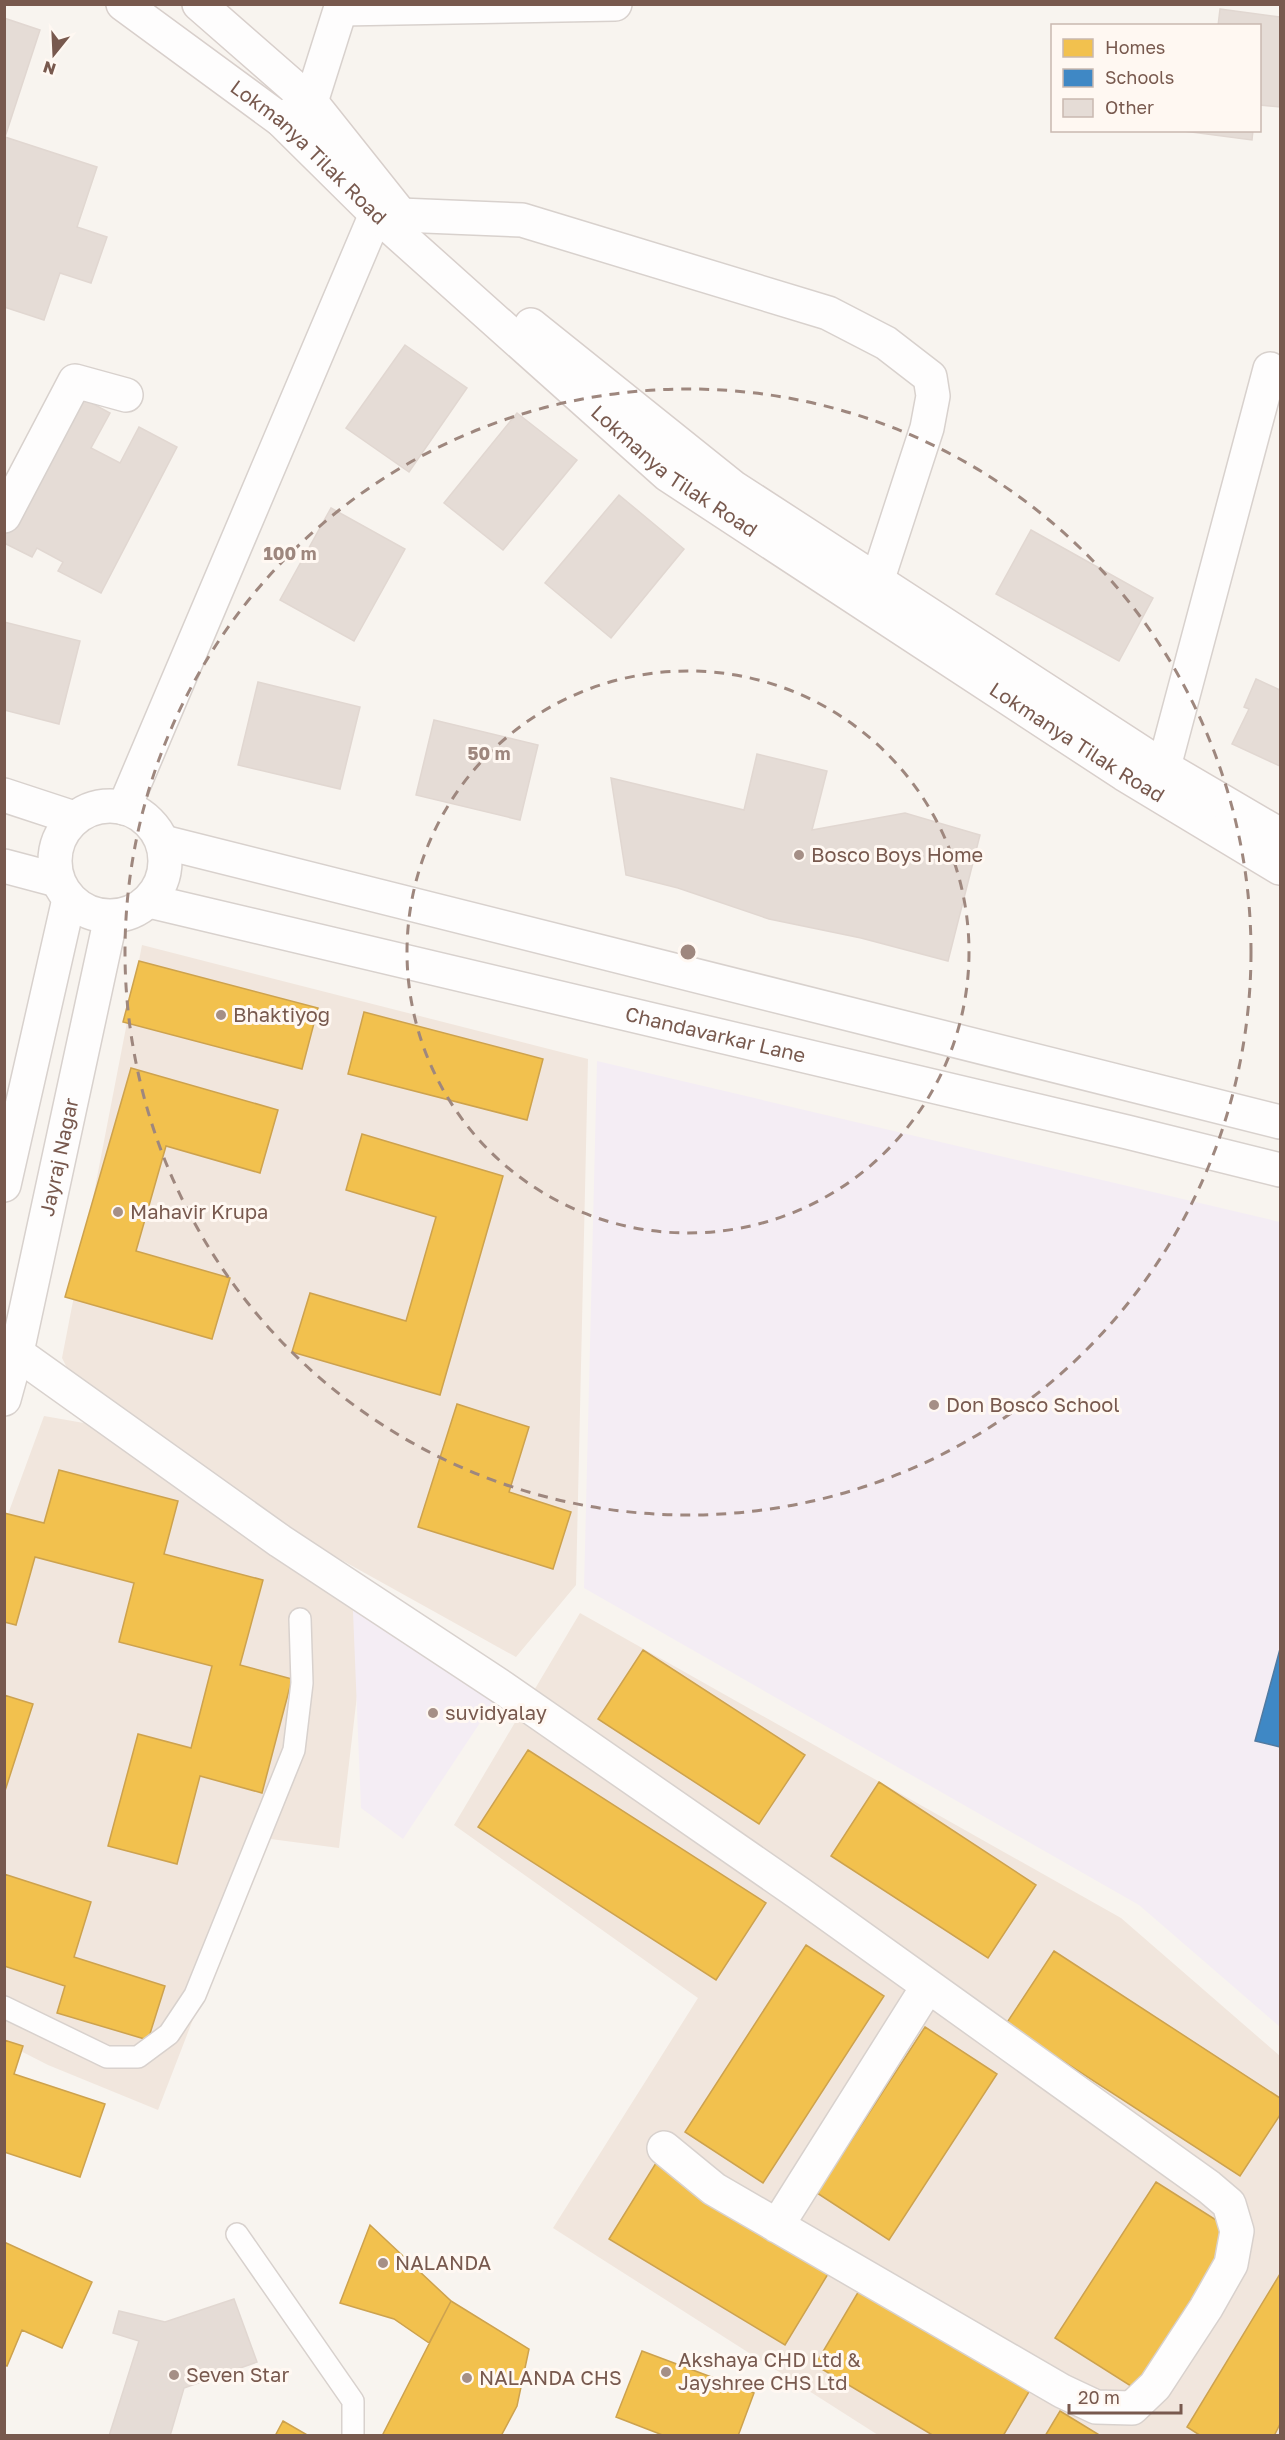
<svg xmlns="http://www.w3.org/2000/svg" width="1285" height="2440" viewBox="0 0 1285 2440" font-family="'Golos Text',sans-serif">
	<rect width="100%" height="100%" fill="#f8f4ef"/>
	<path fill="#f1e6dd" d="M142,945L588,1059L576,1585L516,1657L266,1518L74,1382L62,1358Z
		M44,1416L101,1426L369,1594L339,1848L263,1838L158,2110L48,2065L5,2043L4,1525Z
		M580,1613L1121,1918L1280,2056V2435H878L553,2228L698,1998L454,1825Z"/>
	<path fill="#f4edf4" d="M597,1061L1280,1222V2027L1139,1905L584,1588Z
		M352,1587L503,1688L403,1839L361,1808Z"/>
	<path fill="#f2c14e" stroke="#cda24e" stroke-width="1.5" d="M139,961L318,1008L302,1069L123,1022Z
		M364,1012L543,1059L527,1120L348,1074Z
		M131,1068L278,1110L260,1173L166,1146L136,1251L230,1278L212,1339L65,1297Z
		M362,1134L503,1176L440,1395L292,1352L310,1293L406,1321L436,1217L346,1190Z
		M457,1404L529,1427L509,1492L571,1512L553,1569L418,1527Z
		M59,1470L178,1501L164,1554L263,1580L240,1665L292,1679L262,1793L200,1776L177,1864L108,1846L138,1734L191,1748L212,1666L119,1642L134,1583L35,1557L16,1625L4,1622V1513L44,1523Z
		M643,1650L805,1755L759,1824L598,1719Z
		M4,1695L33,1704L4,1794Z
		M528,1750L766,1903L716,1980L478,1827Z
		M879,1782L1036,1885L988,1958L831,1856Z
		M4,1874L91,1902L74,1957L165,1986L148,2040L57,2013L65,1986L4,1966Z
		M806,1945L884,1996L763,2183L685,2132Z
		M1054,1951L1280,2098V2115L1240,2176L1006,2024Z
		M925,2027L997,2074L889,2240L817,2193Z
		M4,2040L23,2046L14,2074L105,2104L80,2177L4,2152Z
		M656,2163L831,2269L785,2345L609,2239Z
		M1156,2182L1235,2232L1134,2388L1055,2338Z
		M370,2225L451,2301L429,2343L394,2319L340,2303Z
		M4,2242L92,2282L62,2348L22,2330L7,2366L4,2365Z
		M1280,2274V2424L1274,2436H1201L1187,2427Z
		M860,2289L1030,2390L1003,2436H934L815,2365Z
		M451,2301L529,2349L517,2406L501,2436H382Z
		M642,2351L754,2393L738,2436H665L616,2417Z
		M1060,2411L1101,2436H1045Z
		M283,2421L309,2436H275Z"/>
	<path fill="#3f88c5" stroke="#507aa1" stroke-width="1.5" d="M1280,1649V1747L1255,1741Z"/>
	<path fill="#e5dcd6" stroke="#e1d7d1" stroke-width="1.5" d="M1220,9L1280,17V107L1260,105V26H1218Z
		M4,18L40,30L5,137L97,167L77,227L107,237L91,283L60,273L44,320L4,307Z
		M1176,130H1253L1252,140Z
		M405,345L467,388L409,472L346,428Z
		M77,395L110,413L91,448L120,463L139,427L177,447L101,593L58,571L63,562L37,548L32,557L4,543V534Z
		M517,413L577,460L503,550L444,503Z
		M619,495L684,549L611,638L545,583Z
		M331,508L405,549L354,641L280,600Z
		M1031,530L1153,598L1119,661L996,594Z
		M4,622L80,641L59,724L4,710Z
		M1256,679L1280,690V766L1232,744L1249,709L1244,707Z
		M258,682L360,707L340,789L238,765Z
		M434,720L538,745L520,820L416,795Z
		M757,754L827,771L812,830L905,813L980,835L948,961L861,938L769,919L678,888L626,875L611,778L744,810Z
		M234,2299L257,2362L184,2388L170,2436H109L139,2341L113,2333L119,2311L165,2322Z"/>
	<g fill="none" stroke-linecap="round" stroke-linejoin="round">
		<defs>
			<path id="service" d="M4,2007L107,2057H138L169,2034L195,1995L294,1750L302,1683L300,1619
				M237,2234L353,2401V2436"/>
			<path id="minor" d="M341,9L615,4
				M4,516L75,381L126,395
				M1157,793L1270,369
				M124,808L376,214L522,220L828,313L886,343L930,377L933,396L927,428L869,606
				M4,1344L280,1541L503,1688L800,1894L1209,2187L1229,2204L1237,2231L1231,2264L1206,2308L1155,2386L1132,2408L1096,2407L1062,2391L714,2189L664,2148
				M777,2226L928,1986"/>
			<g id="tertiary">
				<path d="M281,120L311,102L342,4"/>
				<path d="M4,795L74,818"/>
				<circle cx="110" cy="861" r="55"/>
				<path d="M163,842L1280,1122"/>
				<path d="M4,866L57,880"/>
				<path id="s1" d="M149,901L1127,1132L1280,1170"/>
				<path d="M4,1185L69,899"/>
				<path id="s2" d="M4,1399L17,1352L111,917"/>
			</g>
			<g id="secondary">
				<path id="s3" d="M123,4L281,120L376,214L668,475L1124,774L1280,868"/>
				<path d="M199,4L311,102L397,210"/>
				<path d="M531,325L733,487L1164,767L1280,835"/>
			</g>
		</defs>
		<use href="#service" stroke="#d8d1cd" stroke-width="24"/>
		<use href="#minor" stroke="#d8d1cd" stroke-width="36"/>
		<use href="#tertiary" stroke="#d8d1cd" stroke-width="36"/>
		<use href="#secondary" stroke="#d8cfcb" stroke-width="36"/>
		<use href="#service" stroke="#fefdfd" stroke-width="21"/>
		<use href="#minor" stroke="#fefdfd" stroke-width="33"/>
		<use href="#tertiary" stroke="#fefdfd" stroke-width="33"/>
		<use href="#secondary" stroke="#fefdfd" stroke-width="33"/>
	</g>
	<g fill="none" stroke="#9e877e" stroke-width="3" stroke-dasharray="10 8">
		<circle cx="688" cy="952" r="281"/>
		<circle cx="688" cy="952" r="563"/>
	</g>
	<g fill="#a58f86" stroke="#fff8f2" stroke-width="2">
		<circle cx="799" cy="855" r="6"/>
		<circle cx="221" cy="1015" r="6"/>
		<circle cx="118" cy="1212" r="6"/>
		<circle cx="934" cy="1405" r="6"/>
		<circle cx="433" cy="1713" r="6"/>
		<circle cx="383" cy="2263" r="6"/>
		<circle cx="666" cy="2372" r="6"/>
		<circle cx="174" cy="2375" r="6"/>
		<circle cx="467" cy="2378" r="6"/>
	</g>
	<g text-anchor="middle" stroke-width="6" stroke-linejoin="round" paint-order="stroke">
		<g font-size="20" fill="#78594e" stroke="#fff8f2">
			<text dy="7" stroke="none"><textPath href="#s3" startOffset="238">Lokmanya Tilak Road</textPath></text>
			<text dy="7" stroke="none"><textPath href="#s3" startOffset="724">Lokmanya Tilak Road</textPath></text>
			<text dy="7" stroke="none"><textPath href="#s3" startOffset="1210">Lokmanya Tilak Road</textPath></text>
			<text dy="7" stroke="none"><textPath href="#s1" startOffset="582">Chandavarkar Lane</textPath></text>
			<text dy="7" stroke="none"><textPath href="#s2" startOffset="248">Jayraj Nagar</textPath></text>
		</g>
		<g font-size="20" fill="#78594e" stroke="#fff8f2" text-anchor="start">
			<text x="811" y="862">Bosco Boys Home</text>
			<text x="233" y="1022">Bhaktiyog</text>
			<text x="130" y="1219">Mahavir Krupa</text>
			<text x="946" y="1412">Don Bosco School</text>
			<text x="445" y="1720">suvidyalay</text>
			<text x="395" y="2270">NALANDA</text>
			<text x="678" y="2367">Akshaya CHD Ltd &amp;<tspan x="678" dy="23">Jayshree CHS Ltd</tspan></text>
			<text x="186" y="2382">Seven Star</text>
			<text x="479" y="2385">NALANDA CHS</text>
		</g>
	</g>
	<circle cx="688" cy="952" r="9" fill="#9e877e" stroke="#fff8f2" stroke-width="3"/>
	<g font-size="18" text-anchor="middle" font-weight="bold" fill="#9e877e" stroke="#fff8f2" stroke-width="6" stroke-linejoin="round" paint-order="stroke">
		<text x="290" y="560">100 m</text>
		<text x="489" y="760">50 m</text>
	</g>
	<rect width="1285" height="2440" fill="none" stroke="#78594e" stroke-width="12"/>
	<rect x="1051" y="24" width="210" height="108" fill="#fff8f2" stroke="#c9b8b0" stroke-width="1.5"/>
	<rect x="1063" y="39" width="30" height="18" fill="#f2c14e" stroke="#c9b8b0" stroke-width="1.5"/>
	<text x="1105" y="54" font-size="18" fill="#78594e">Homes</text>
	<rect x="1063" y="69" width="30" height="18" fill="#3f88c5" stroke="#c9b8b0" stroke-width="1.5"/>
	<text x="1105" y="84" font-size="18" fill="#78594e">Schools</text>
	<rect x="1063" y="99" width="30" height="18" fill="#e5dcd6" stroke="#c9b8b0" stroke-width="1.5"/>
	<text x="1105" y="114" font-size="18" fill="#78594e">Other</text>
	<g transform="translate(54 54) rotate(198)" stroke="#fff8f2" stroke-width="4.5" paint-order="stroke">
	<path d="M0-4.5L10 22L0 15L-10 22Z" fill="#78594e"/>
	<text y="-9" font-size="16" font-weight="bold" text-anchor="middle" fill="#78594e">N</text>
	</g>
	<path d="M1069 2404v9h112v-9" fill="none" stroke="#78594e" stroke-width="3"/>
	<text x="1078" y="2404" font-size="18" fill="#78594e" stroke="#fff8f2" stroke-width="4.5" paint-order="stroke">20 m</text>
</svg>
